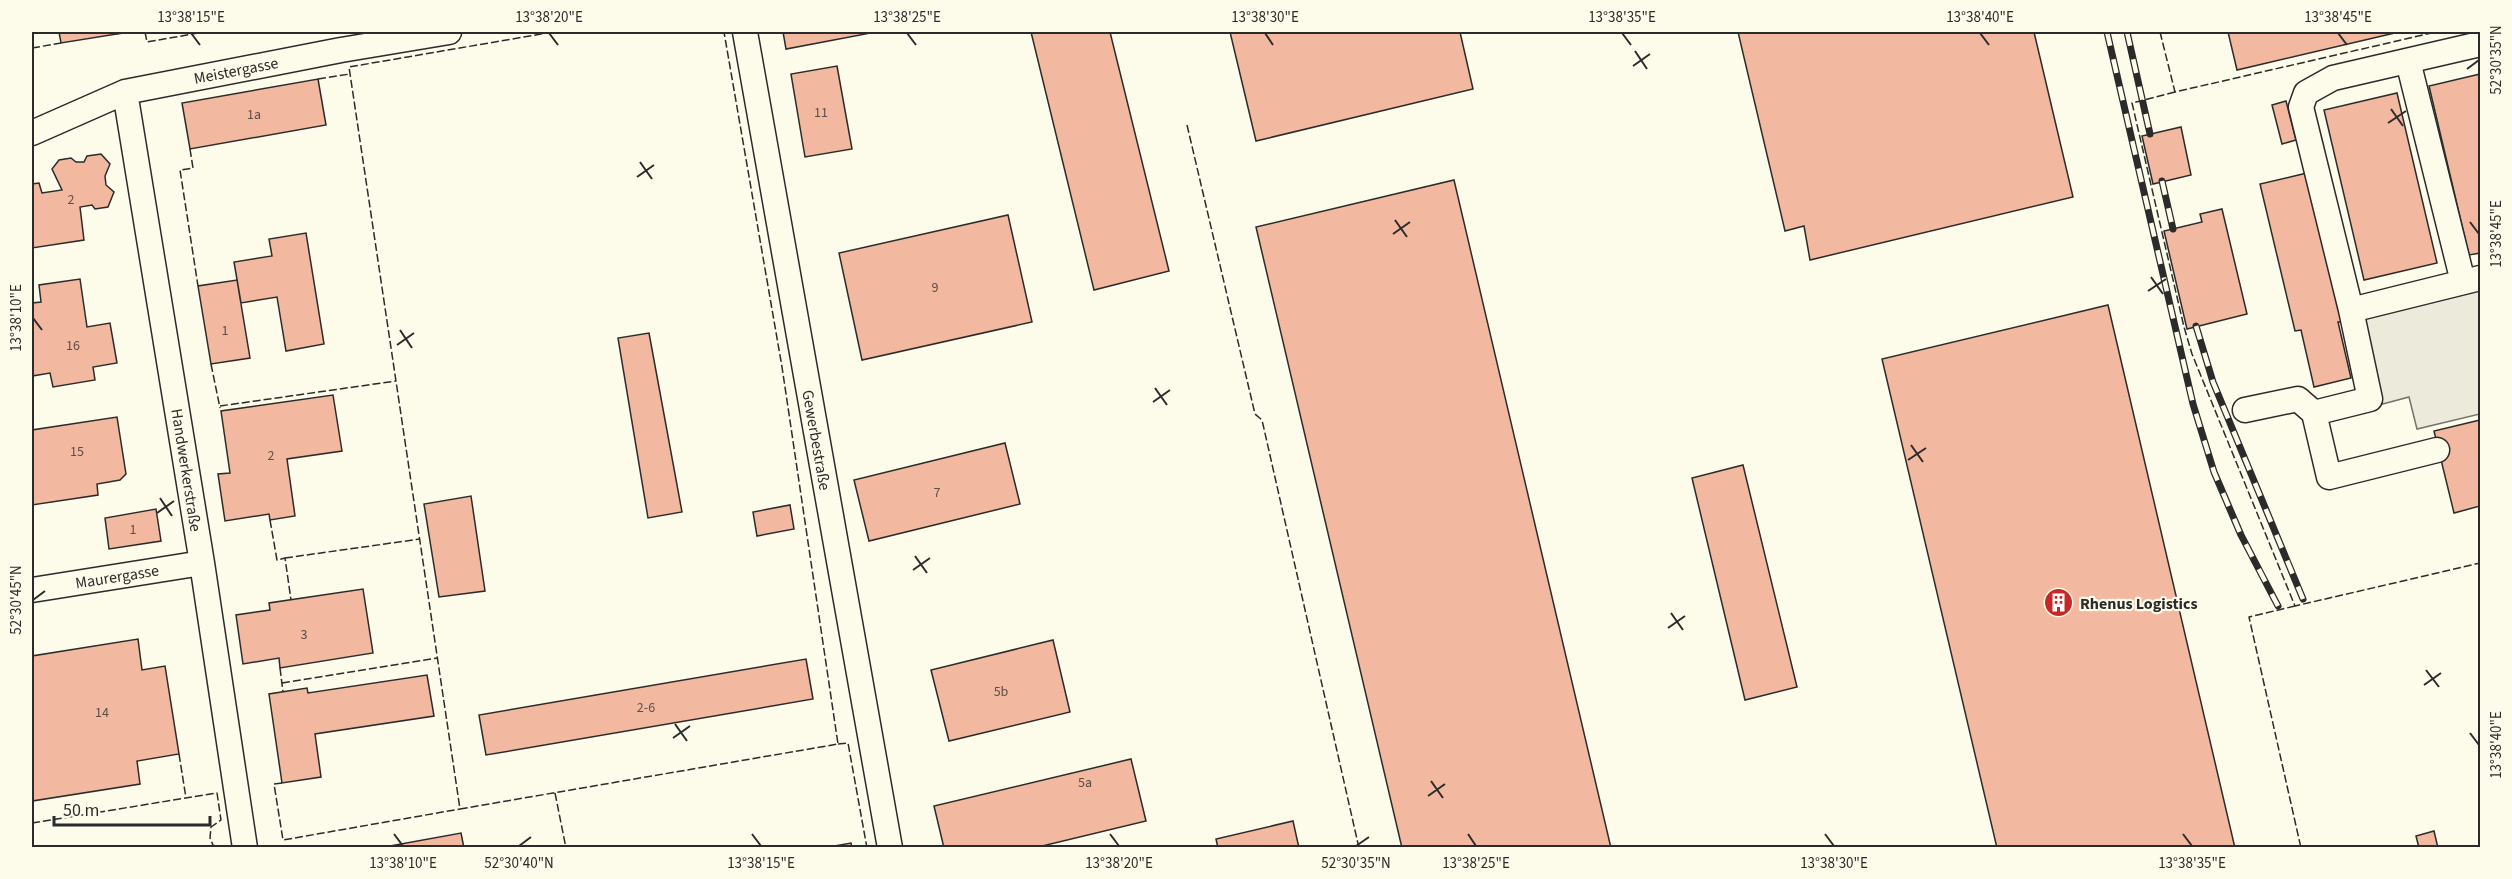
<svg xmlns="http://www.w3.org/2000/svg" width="2512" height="879" viewBox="0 0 2512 879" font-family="'Source Sans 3',sans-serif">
	<rect width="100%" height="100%" fill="#fdfbea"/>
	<path fill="#eceadb" stroke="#74746e" stroke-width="1.5" d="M2480,282V414L2417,429L2409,397L2364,409L2343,316Z"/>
	<path fill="#f2b8a0" stroke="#2b2b2b" stroke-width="1.5" d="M59,32H116L117,34L61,43Z
		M783,32H871V33L786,49Z
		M1031,32H1110L1169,271L1094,290Z
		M1230,32H1460L1473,89L1256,141Z
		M1738,32H2034L2073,197L1810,260L1804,226L1785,231Z
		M2228,32H2399L2237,70Z
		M837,66L852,149L805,157L791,74Z
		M2480,74V253L2469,255L2429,86Z
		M318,79L326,125L190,149L182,103Z
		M2397,93L2437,263L2364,280L2324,110Z
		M2286,101L2296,140L2282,144L2272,105Z
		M2181,127L2191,175L2153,184L2142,136Z
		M101,154L110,164L105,176L106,185L114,192L108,207L95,209L92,205L80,207L84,240L32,248V184L39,183L42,193L62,190L52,169L59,160L71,158L76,162H84L87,156Z
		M2307,173L2342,322H2338L2351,378L2314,387L2301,330L2295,331L2260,184Z
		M1454,180L1611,848H1402L1256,227Z
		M2222,209L2247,314L2187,329L2164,231L2202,222L2200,214Z
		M1008,215L1032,322L862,360L839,253Z
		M306,233L324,344L286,351L277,297L241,303L234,262L272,256L269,239Z
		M80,279L87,327L110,323L117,363L93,367L95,380L53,387L50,373L32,376V303L41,302L39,285Z
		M237,280L250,358L211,364L198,286Z
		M2108,305L2235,848H1997L1882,359Z
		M649,333L682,512L648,518L618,338Z
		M333,395L342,451L287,459L295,516L270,520L269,514L225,521L218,474L230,473L221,411Z
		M117,417L126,474L120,480L97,484L98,495L32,505V430Z
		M2480,420V506L2454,513L2434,431Z
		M1005,443L1020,504L869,541L854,480Z
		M1743,465L1797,687L1745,700L1692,478Z
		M471,496L485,591L439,597L424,504Z
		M790,505L794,529L757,536L753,512Z
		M156,509L161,541L109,549L105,518Z
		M363,589L373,653L280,668L279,658L243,664L236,615L270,610L269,603Z
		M138,639L142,670L165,666L179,754L137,761L140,784L32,801V656Z
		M1053,640L1070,712L949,741L931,670Z
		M806,659L813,699L486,755L479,715Z
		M427,675L434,716L315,734L321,777L282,783L269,694L307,688L308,693Z
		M1131,759L1146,821L1034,848H944L934,806Z
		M1293,821L1299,848H1218L1216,839Z
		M2434,831L2438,848H2419L2416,836Z
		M461,833L464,848H379Z
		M851,843L852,848H823Z"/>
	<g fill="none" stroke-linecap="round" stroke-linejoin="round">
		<defs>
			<path id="minor" d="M745,32L890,848
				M2480,44L2333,78L2306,93L2301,107L2351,310L2480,278
				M2408,61L2463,282
				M125,92L202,563L245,848
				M32,133L125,92L341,50L449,32
				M2245,410L2298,399L2314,413L2370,399L2351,310
				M2314,413L2329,477L2437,450
				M32,590L202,563"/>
		</defs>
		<use href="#minor" stroke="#2b2b2b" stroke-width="27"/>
		<use href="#minor" stroke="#fdfbea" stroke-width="24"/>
		<defs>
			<path id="rail" d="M2107,32L2193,404L2214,472L2241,535L2278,606
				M2127,32L2150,134
				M2162,181L2173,229
				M2196,326L2213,382L2303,599"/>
		</defs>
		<use href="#rail" stroke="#2b2b2b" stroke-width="7"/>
		<use href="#rail" stroke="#fdfbea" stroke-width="4.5" stroke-dasharray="14" stroke-linecap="butt"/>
		<path stroke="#2b2b2b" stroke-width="1.5" stroke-dasharray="8 3" stroke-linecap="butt" d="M145,32L147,42L204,32
			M553,32L349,67L460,809L838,744L782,367L724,32
			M2160,32L2175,92L2436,32
			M117,34L129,32
			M32,48L61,43
			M318,79L350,74
			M2175,92L2132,103L2184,327L2192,354L2295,606L2480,563
			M1187,125L1255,414L1262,420L1359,848
			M190,149L193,168L180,170L198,286
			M211,364L220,408
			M220,406L396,381
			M270,520L277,560L285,558L291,600
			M285,558L420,539
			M2295,606L2249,617L2301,848
			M280,668L283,692
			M282,683L437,658
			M838,744L848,743L867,848
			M179,754L186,798
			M282,783L274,784L283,840L460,809
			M555,793L566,848
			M32,823L217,793L221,820L211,827L210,838L213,845L218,848"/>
	</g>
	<path fill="none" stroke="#2b2b2b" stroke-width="2" d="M191,33L200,45M549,33L558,45M907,33L916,45M1265,33L1273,45M1622,33L1631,45M1980,33L1989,45M2338,33L2347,45M1635,51L1647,69M1633,66L1650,54M2467,69L2479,60M2391,109L2403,126M2388,123L2406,111M640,162L652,179M637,177L654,165M1395,220L1407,237M2470,222L2479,234M1393,234L1410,222M2151,277L2163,294M2148,291L2166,279M33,318L42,330M400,330L412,348M397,345L414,333M1155,388L1167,405M1153,402L1170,390M1911,445L1923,462M1908,460L1926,448M160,498L172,516M157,513L174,501M915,556L927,573M913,570L930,558M33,600L45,591M1671,613L1683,630M1668,628L1685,616M2426,670L2439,687M2424,685L2441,673M675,724L687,741M2470,733L2479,745M673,738L690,726M1431,781L1443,798M1428,796L1445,784M394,834L403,846M752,834L761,846M1110,834L1119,846M1468,834L1476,846M1825,834L1834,846M2183,834L2192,846M519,846L531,837M1356,846L1369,837"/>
	<defs>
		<symbol id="building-disc" viewBox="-11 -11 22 22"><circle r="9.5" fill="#c62828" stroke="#fdfbea"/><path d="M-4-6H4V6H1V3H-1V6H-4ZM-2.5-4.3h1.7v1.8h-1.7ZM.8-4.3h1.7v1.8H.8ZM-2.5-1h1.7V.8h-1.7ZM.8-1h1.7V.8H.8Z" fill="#fff"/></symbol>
	</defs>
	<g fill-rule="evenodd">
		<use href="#building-disc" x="2042" y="586" width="33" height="33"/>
	</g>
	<g text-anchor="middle" stroke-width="4.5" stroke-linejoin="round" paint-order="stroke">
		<g font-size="14" fill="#5d4e48">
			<text x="821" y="117">11</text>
			<text x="254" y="119">1a</text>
			<text x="71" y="204">2</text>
			<text x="935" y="292">9</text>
			<text x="225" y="335">1</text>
			<text x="73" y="350">16</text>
			<text x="77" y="456">15</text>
			<text x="271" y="460">2</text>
			<text x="937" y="497">7</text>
			<text x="133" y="534">1</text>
			<text x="304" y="639">3</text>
			<text x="1001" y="696">5b</text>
			<text x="646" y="712">2-6</text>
			<text x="102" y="717">14</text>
			<text x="1085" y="787">5a</text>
		</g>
		<g font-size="16" fill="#2b2b2b" stroke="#fdfbea">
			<text transform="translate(236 70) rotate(-11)" y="6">Meistergasse</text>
			<text transform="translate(817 440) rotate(80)" y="6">Gewerbestraße</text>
			<text transform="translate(187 470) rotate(81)" y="6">Handwerkerstraße</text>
			<text transform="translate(117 576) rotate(-9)" y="6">Maurergasse</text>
		</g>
		<g font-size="16" font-weight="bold" fill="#2b2b2b" stroke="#fdfbea" text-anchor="start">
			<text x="2080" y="609">Rhenus Logistics</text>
		</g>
	</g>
	<rect width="2512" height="879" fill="none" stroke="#fdfbea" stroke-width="66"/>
	<path d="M54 816v9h156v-9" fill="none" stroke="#2b2b2b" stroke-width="3"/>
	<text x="63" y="816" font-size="18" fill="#2b2b2b" stroke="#fdfbea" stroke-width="4.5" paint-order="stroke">50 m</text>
	<rect x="33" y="33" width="2446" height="813" fill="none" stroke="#2b2b2b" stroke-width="2"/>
	<g font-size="15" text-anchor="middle" fill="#2b2b2b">
		<text x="191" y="22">13°38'15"E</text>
		<text x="549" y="22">13°38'20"E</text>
		<text x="907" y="22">13°38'25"E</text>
		<text x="1265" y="22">13°38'30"E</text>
		<text x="1622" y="22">13°38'35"E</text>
		<text x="1980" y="22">13°38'40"E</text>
		<text x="2338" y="22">13°38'45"E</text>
		<text transform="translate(2496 60) rotate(-90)" y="5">52°30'35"N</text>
		<text transform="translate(2496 234) rotate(-90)" y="5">13°38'45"E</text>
		<text transform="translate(16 318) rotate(-90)" y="5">13°38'10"E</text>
		<text transform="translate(16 600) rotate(-90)" y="5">52°30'45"N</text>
		<text transform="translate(2496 745) rotate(-90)" y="5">13°38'40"E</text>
		<text x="403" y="868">13°38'10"E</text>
		<text x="519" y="868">52°30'40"N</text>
		<text x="761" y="868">13°38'15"E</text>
		<text x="1119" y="868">13°38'20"E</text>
		<text x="1356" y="868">52°30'35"N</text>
		<text x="1476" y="868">13°38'25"E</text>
		<text x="1834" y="868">13°38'30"E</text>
		<text x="2192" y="868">13°38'35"E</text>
	</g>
</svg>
